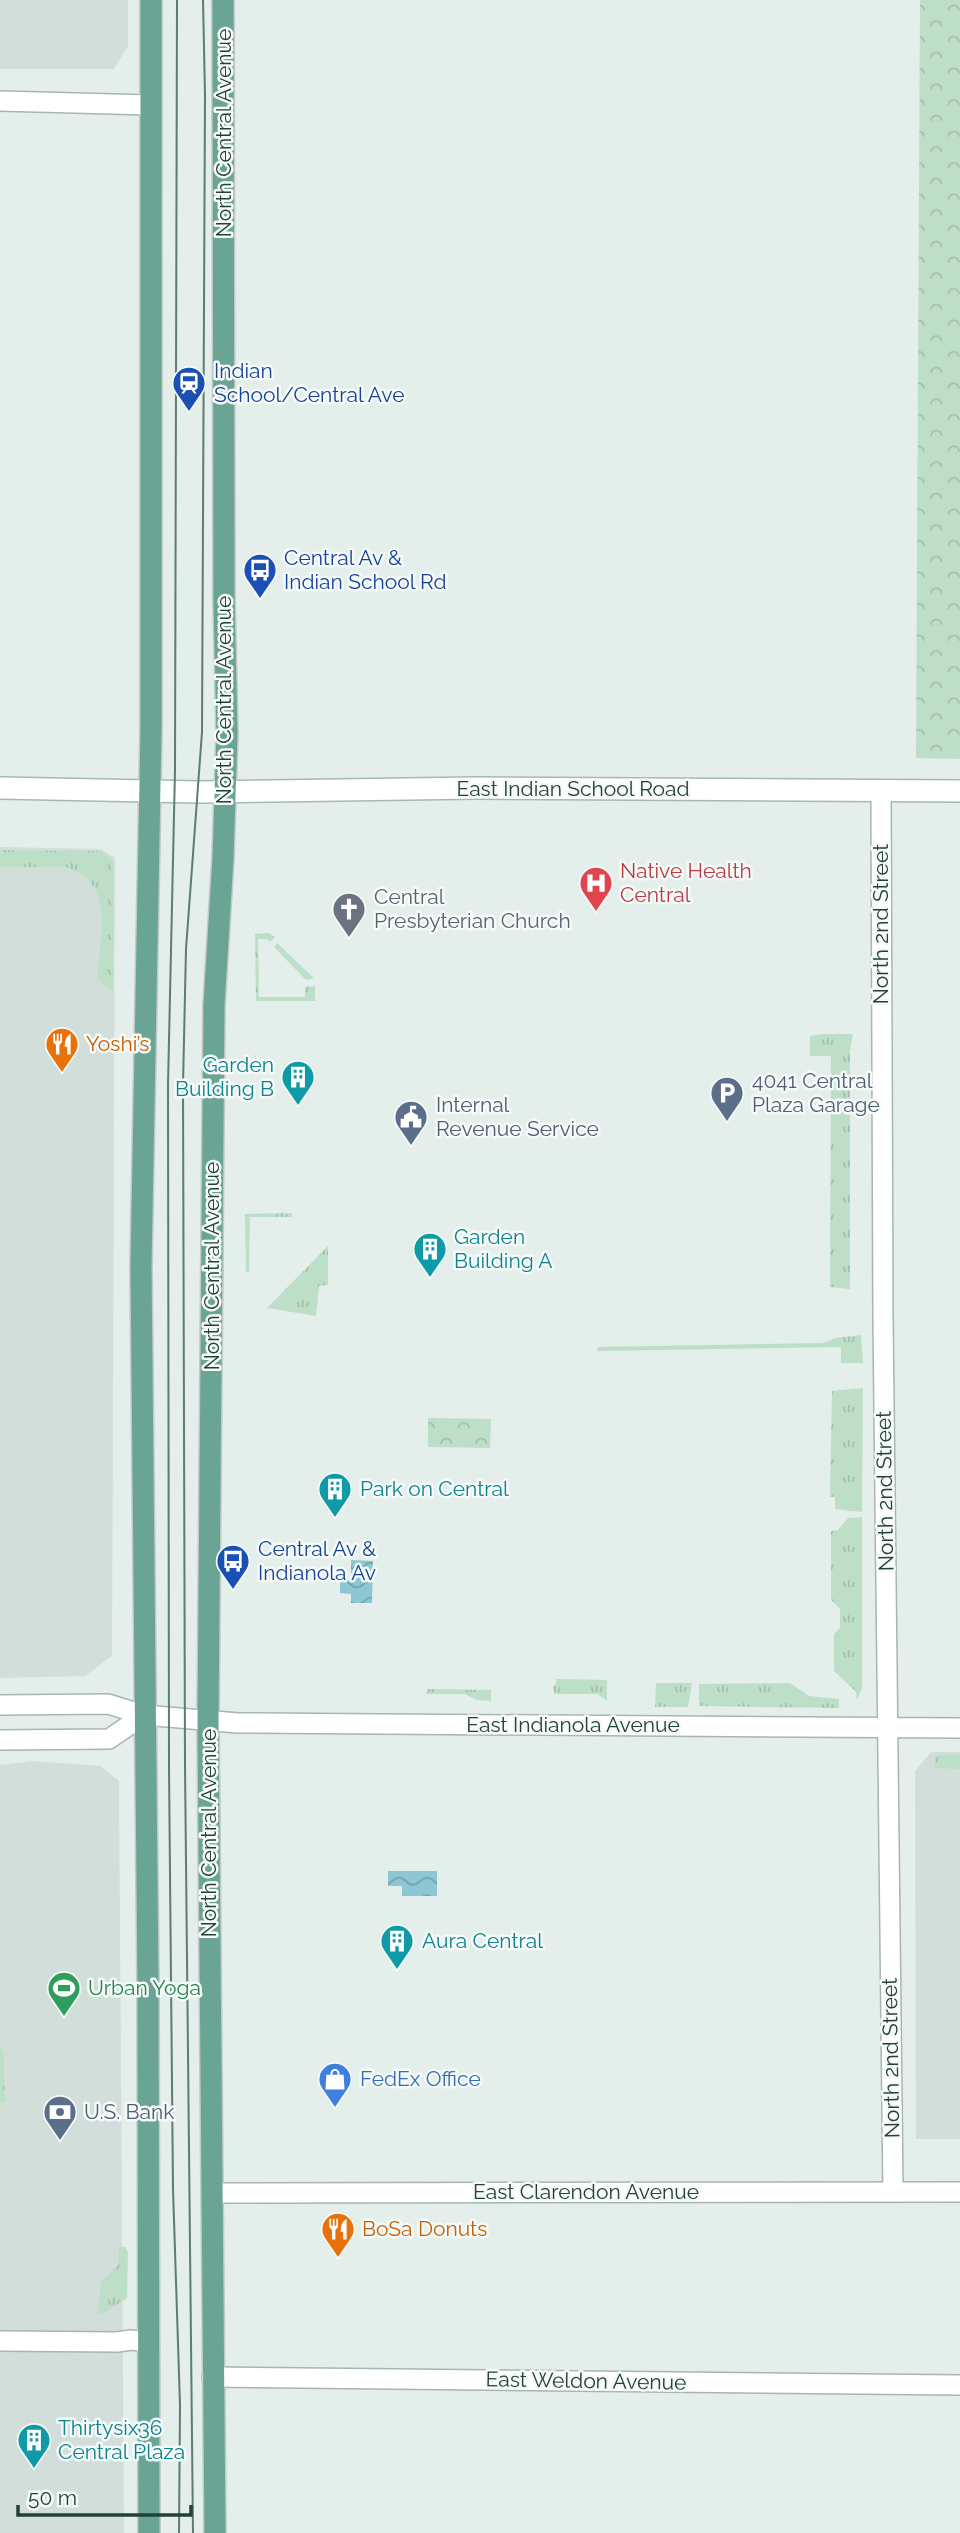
<svg xmlns="http://www.w3.org/2000/svg" width="960" height="2533" viewBox="0 0 960 2533" font-family="Raleway,sans-serif">
	<defs>
		<pattern id="grass-tufts" width="24" height="20" patternUnits="userSpaceOnUse" patternTransform="scale(1.75)"><rect width="24" height="20" fill="#bddfc7"/><path d="M3 7l-1-3M5 7V3M7 7l1-3M15 17l-1-3M17 17v-4M19 17l1-3" fill="none" stroke="#a2c0ac"/></pattern>
		<pattern id="park-crowns" width="20" height="18" patternUnits="userSpaceOnUse" patternTransform="scale(1.75)"><rect width="20" height="18" fill="#bddfc7"/><path d="M2 6a3 3 0 1 1 6 0M12 15a3 3 0 1 1 6 0" fill="none" stroke="#a2c0ac"/></pattern>
		<pattern id="water-waves" width="16" height="10" patternUnits="userSpaceOnUse" patternTransform="scale(1.75)"><rect width="16" height="10" fill="#8cc7d3"/><path d="M0 5q4-4 8 0t8 0" fill="none" stroke="#72a3ac"/></pattern>
	</defs>
	<rect width="100%" height="100%" fill="#e4eeea"/>
	<path fill="#d2ded9" d="M0,0H128V46L114,69H0Z
		M0,847L101,849L115,858L112,1656L85,1676L0,1678Z
		M931,1752H960V2139H916L915,1771Z
		M33,1761L100,1766L119,1781L124,2533H0V1765Z"/>
	<path fill="url(#grass-tufts)" d="M0,850L101,851L113,861V992L97,979C100,937 117,884 66,867H0Z
		M269,933L275,937L270,942L267,939H258L259,997H305V987L315,986V1001H256L255,934Z
		M277,943L314,978L306,980L274,947Z
		M824,1034H853L850,1050V1289L830,1287L831,1056H810V1036Z
		M292,1213V1217H250L249,1272H246L245,1214Z
		M328,1246V1285L319,1286L316,1316L267,1308Z
		M861,1335L863,1363H841V1347L597,1351L598,1347L823,1343L836,1338Z
		M863,1388L862,1512L835,1509V1497H830L832,1391Z
		M862,1517V1688L857,1700L856,1692L834,1671V1634L840,1628V1609L831,1600V1531L838,1530L848,1518Z
		M556,1679L607,1680V1701L598,1694H554L553,1686L556,1685Z
		M656,1683H692L688,1707H655Z
		M790,1683L809,1696L839,1699V1708L699,1706V1684Z
		M428,1689L491,1690V1701L477,1700L465,1694H426Z
		M935,1755H960V1769L935,1768Z
		M119,2247H125L128,2252L127,2298L102,2314L98,2313L101,2282L118,2265Z"/>
	<path fill="url(#park-crowns)" d="M920,0H960V759L916,758Z
		M428,1418L491,1419L490,1448L428,1447Z
		M0,2049H3L5,2103H0Z"/>
	<path fill="url(#water-waves)" d="M351,1560L373,1561L372,1603H351V1594L340,1593V1580H351Z
		M388,1871H437V1896H402V1886H388Z"/>
	<g fill="none" stroke-linecap="round" stroke-linejoin="round">
		<defs>
			<path id="minor" d="M0,101L150,105
				M881,790L883,1319L893,2192
				M0,1705L108,1704L144,1715L238,1723L960,1728
				M0,1740L109,1739L144,1715
				M212,2193L960,2192
				M0,2341L117,2342L131,2340L149,2342
				M212,2377L960,2385"/>
			<path id="secondary" d="M0,788L198,792L476,788L960,791"/>
			<path id="primary" d="M149,2533L148,1982L141,1266L151,730V0
				M215,2533L208,1721L214,1005L223,858L227,733L224,600L223,0"/>
		</defs>
		<use href="#minor" stroke="#a6b6b1" stroke-width="22"/>
		<use href="#secondary" stroke="#a2bab2" stroke-width="24"/>
		<use href="#primary" stroke="#c1cac8" stroke-width="24"/>
		<use href="#minor" stroke="#fff" stroke-width="19"/>
		<use href="#secondary" stroke="#fff" stroke-width="21"/>
		<use href="#primary" stroke="#69a495" stroke-width="21"/>
		<path stroke="#5e7b74" stroke-width="2" d="M177,0L175,770L168,1085L169,1768L173,2189L180,2405L179,2533
			M193,2533L185,1766L183,1085L186,949L202,732L205,95L203,0"/>
	</g>
	<defs>
		<symbol id="station-pin" viewBox="-11 -11 22 30"><path d="M0 17L-7.5 6A9.5 9.5 0 1 1 7.5 6Z" fill="#1a4fb4" stroke="#f5faf8"/><path d="M-3-6H3Q5-6 5-4V2Q5 4 3 4L4.5 6H3L1.5 4h-3L-3 6H-4.5L-3 4Q-5 4-5 2V-4Q-5-6-3-6ZM-3.5-4v3h7v-3ZM-3.5 1v1.5H-2V1ZM2 1v1.5H3.5V1Z" fill="#fff"/></symbol>
		<symbol id="bus-pin" viewBox="-11 -11 22 30"><path d="M0 17L-7.5 6A9.5 9.5 0 1 1 7.5 6Z" fill="#1a4fb4" stroke="#f5faf8"/><path d="M-5-6H5V4H4V6H2V4H-2V6H-4V4H-5ZM-3.5-4V0h7V-4ZM-3.5 1.2v1.5H-2V1.2ZM2 1.2v1.5H3.5V1.2Z" fill="#fff"/></symbol>
		<symbol id="hospital-pin" viewBox="-11 -11 22 30"><path d="M0 17L-7.5 6A9.5 9.5 0 1 1 7.5 6Z" fill="#e0444e" stroke="#f5faf8"/><path d="M-5-5h3v3.5h4V-5h3V5h-3V1.5h-4V5h-3Z" fill="#fff"/></symbol>
		<symbol id="church-pin" viewBox="-11 -11 22 30"><path d="M0 17L-7.5 6A9.5 9.5 0 1 1 7.5 6Z" fill="#6b7280" stroke="#f5faf8"/><path d="M-1.2-6h2.4v3.5h3.3v2.4h-3.3V6h-2.4V-.1h-3.3v-2.4h3.3Z" fill="#fff"/></symbol>
		<symbol id="restaurant-pin" viewBox="-11 -11 22 30"><path d="M0 17L-7.5 6A9.5 9.5 0 1 1 7.5 6Z" fill="#e8710a" stroke="#f5faf8"/><path d="M-5-6h1v4h1v-4h1v4h1v-4h1v5L-1.5 .5V6h-2V.5L-5-1ZM5-6V6H3V1.5H1.5Q1.5-4 5-6Z" fill="#fff"/></symbol>
		<symbol id="building-pin" viewBox="-11 -11 22 30"><path d="M0 17L-7.5 6A9.5 9.5 0 1 1 7.5 6Z" fill="#0f9aa8" stroke="#f5faf8"/><path d="M-4-6H4V6H1V3H-1V6H-4ZM-2.5-4.3h1.7v1.8h-1.7ZM.8-4.3h1.7v1.8H.8ZM-2.5-1h1.7V.8h-1.7ZM.8-1h1.7V.8H.8Z" fill="#fff"/></symbol>
		<symbol id="parking-pin" viewBox="-11 -11 22 30"><path d="M0 17L-7.5 6A9.5 9.5 0 1 1 7.5 6Z" fill="#5c6f8a" stroke="#f5faf8"/><path d="M-3.5-5.5H1a3.5 3.5 0 0 1 0 7H-1V5.5H-3.5ZM-1-3.4V-.6H.8a1.4 1.4 0 0 0 0-2.8Z" fill="#fff"/></symbol>
		<symbol id="civic-pin" viewBox="-11 -11 22 30"><path d="M0 17L-7.5 6A9.5 9.5 0 1 1 7.5 6Z" fill="#5c6f8a" stroke="#f5faf8"/><path d="M-.6-6.5H3V-4.5H.6V-3L4-1V1h2V6H-6V1h2V-1L-.6-3ZM-1.2 2.5V6h2.4V2.5Z" fill="#fff"/></symbol>
		<symbol id="stadium-pin" viewBox="-11 -11 22 30"><path d="M0 17L-7.5 6A9.5 9.5 0 1 1 7.5 6Z" fill="#2e9e5b" stroke="#f5faf8"/><path d="M0-5a6.5 5 0 1 0 0 10a6.5 5 0 1 0 0-10ZM-3.5-1.8h7v3.6h-7Z" fill="#fff"/></symbol>
		<symbol id="shop-pin" viewBox="-11 -11 22 30"><path d="M0 17L-7.5 6A9.5 9.5 0 1 1 7.5 6Z" fill="#3f7fe0" stroke="#f5faf8"/><path d="M-5-2.5h2.3a2.7 3.5 0 0 1 5.4 0H5L5.5 6h-11ZM-1.5-2.5h3a1.5 2.3 0 0 0-3 0Z" fill="#fff"/></symbol>
		<symbol id="bank-pin" viewBox="-11 -11 22 30"><path d="M0 17L-7.5 6A9.5 9.5 0 1 1 7.5 6Z" fill="#5c6f8a" stroke="#f5faf8"/><path d="M-6-4H6V4H-6ZM0-2.3a2.3 2.3 0 1 0 0 4.6a2.3 2.3 0 1 0 0-4.6Z" fill="#fff"/></symbol>
	</defs>
	<g fill-rule="evenodd">
		<use href="#station-pin" x="170" y="364" width="38" height="52"/>
		<use href="#bus-pin" x="241" y="551" width="38" height="52"/>
		<use href="#hospital-pin" x="577" y="864" width="38" height="52"/>
		<use href="#church-pin" x="330" y="890" width="38" height="52"/>
		<use href="#restaurant-pin" x="43" y="1025" width="38" height="52"/>
		<use href="#building-pin" x="279" y="1058" width="38" height="52"/>
		<use href="#parking-pin" x="708" y="1074" width="38" height="52"/>
		<use href="#civic-pin" x="392" y="1098" width="38" height="52"/>
		<use href="#building-pin" x="411" y="1230" width="38" height="52"/>
		<use href="#building-pin" x="316" y="1470" width="38" height="52"/>
		<use href="#bus-pin" x="214" y="1542" width="38" height="52"/>
		<use href="#building-pin" x="378" y="1922" width="38" height="52"/>
		<use href="#stadium-pin" x="45" y="1969" width="38" height="52"/>
		<use href="#shop-pin" x="316" y="2060" width="38" height="52"/>
		<use href="#bank-pin" x="41" y="2093" width="38" height="52"/>
		<use href="#restaurant-pin" x="319" y="2210" width="38" height="52"/>
		<use href="#building-pin" x="15" y="2421" width="38" height="52"/>
	</g>
	<g text-anchor="middle" stroke-width="5" stroke-linejoin="round" paint-order="stroke">
		<g font-size="21" fill="#234039" stroke="#f5faf8">
			<text transform="translate(224 133) rotate(-90)" y="7">North Central Avenue</text>
			<text transform="translate(224 700) rotate(-90)" y="7">North Central Avenue</text>
			<text x="573" y="796">East Indian School Road</text>
			<text transform="translate(881 924) rotate(-90)" y="7">North 2nd Street</text>
			<text transform="translate(212 1266) rotate(-90)" y="7">North Central Avenue</text>
			<text transform="translate(885 1491) rotate(-91)" y="7">North 2nd Street</text>
			<text x="573" y="1732">East Indianola Avenue</text>
			<text transform="translate(209 1833) rotate(-90)" y="7">North Central Avenue</text>
			<text transform="translate(891 2058) rotate(-91)" y="7">North 2nd Street</text>
			<text x="586" y="2199">East Clarendon Avenue</text>
			<text transform="translate(586 2381) rotate(1)" y="7">East Weldon Avenue</text>
		</g>
		<g font-size="21" fill="#164399" stroke="#f5faf8" text-anchor="start">
			<text x="214" y="378">Indian<tspan x="214" dy="24">School/Central Ave</tspan></text>
			<text x="284" y="565">Central Av &amp;<tspan x="284" dy="24">Indian School Rd</tspan></text>
			<text x="258" y="1556">Central Av &amp;<tspan x="258" dy="24">Indianola Av</tspan></text>
		</g>
		<g font-size="21" fill="#be3a42" stroke="#f5faf8" text-anchor="start">
			<text x="620" y="878">Native Health<tspan x="620" dy="24">Central</tspan></text>
		</g>
		<g font-size="21" fill="#5b616d" stroke="#f5faf8" text-anchor="start">
			<text x="374" y="904">Central<tspan x="374" dy="24">Presbyterian Church</tspan></text>
		</g>
		<g font-size="21" fill="#c56008" stroke="#f5faf8" text-anchor="start">
			<text x="86" y="1051">Yoshi’s</text>
			<text x="362" y="2236">BoSa Donuts</text>
		</g>
		<g font-size="21" fill="#0d838f" stroke="#f5faf8" text-anchor="start">
			<text x="274" y="1072" text-anchor="end">Garden<tspan x="274" dy="24">Building B</tspan></text>
			<text x="454" y="1244">Garden<tspan x="454" dy="24">Building A</tspan></text>
			<text x="360" y="1496">Park on Central</text>
			<text x="422" y="1948">Aura Central</text>
			<text x="58" y="2435">Thirtysix36<tspan x="58" dy="24">Central Plaza</tspan></text>
		</g>
		<g font-size="21" fill="#4e5e75" stroke="#f5faf8" text-anchor="start">
			<text x="752" y="1088">4041 Central<tspan x="752" dy="24">Plaza Garage</tspan></text>
			<text x="436" y="1112">Internal<tspan x="436" dy="24">Revenue Service</tspan></text>
			<text x="84" y="2119">U.S. Bank</text>
		</g>
		<g font-size="21" fill="#27864d" stroke="#f5faf8" text-anchor="start">
			<text x="88" y="1995">Urban Yoga</text>
		</g>
		<g font-size="21" fill="#366cbe" stroke="#f5faf8" text-anchor="start">
			<text x="360" y="2086">FedEx Office</text>
		</g>
	</g>
	<path d="M18 2505v10h173v-10" fill="none" stroke="#234039" stroke-width="3.5"/>
	<text x="28" y="2505" font-size="21" fill="#234039" stroke="#f5faf8" stroke-width="5" paint-order="stroke">50 m</text>
</svg>
